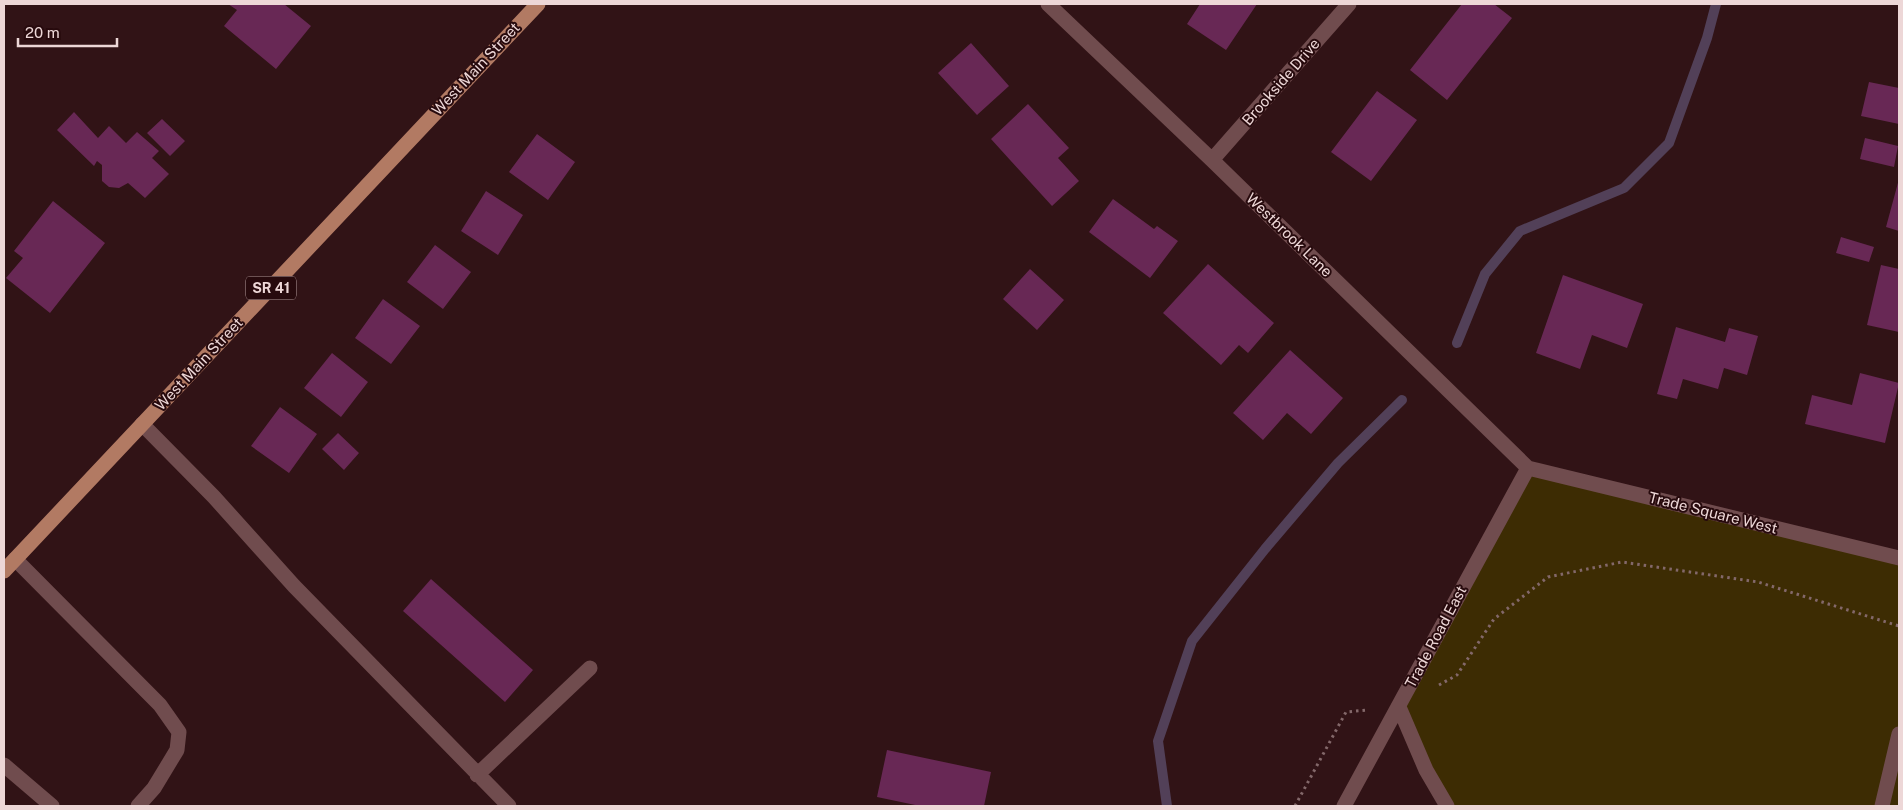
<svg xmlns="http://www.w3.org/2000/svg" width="1903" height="810" viewBox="0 0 1903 810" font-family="'Public Sans',sans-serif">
	<rect width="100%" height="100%" fill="#311316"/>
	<path fill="#3d2c03" d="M1528,468L1899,558V806H1447L1399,707Z"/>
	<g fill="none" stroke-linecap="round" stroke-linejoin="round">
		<path stroke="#524058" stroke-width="10" d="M1457,343L1485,274L1520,231L1624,188L1669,143L1707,38L1716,4
			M1167,806L1158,741L1192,641L1265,549L1338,463L1402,400"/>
	</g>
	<path fill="#682855" d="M228,4H284L311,26L276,69L224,26L237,10Z
		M1200,4H1257L1226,50L1187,24Z
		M1462,4H1494L1512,18L1447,100L1410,70Z
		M971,43L1009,86L977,115L938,73Z
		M1869,82L1899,88V124L1861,116Z
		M1377,91L1417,120L1371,181L1331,152Z
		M1028,104L1069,148L1058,158L1079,181L1052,206L991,139Z
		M74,112L98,138L109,126L126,143L137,132L159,151L152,158L169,174L145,198L128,183L119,188L109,187L102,181V165L97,161L94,166L57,130Z
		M162,119L185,141L170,156L147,133Z
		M537,134L575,162L548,200L509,172Z
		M1865,138L1898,146L1894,167L1860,159Z
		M1899,179V231L1886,227Z
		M486,191L523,215L498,255L461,231Z
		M1113,199L1154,229L1157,226L1178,241L1150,278L1089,232Z
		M53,201L105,243L50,313L6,278L23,258L14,251Z
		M1841,237L1874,247L1869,262L1836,253Z
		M435,245L471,272L443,309L407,282Z
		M1208,264L1274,323L1248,353L1239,345L1221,365L1163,313Z
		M1881,265L1899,269V332L1867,325Z
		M1030,269L1064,300L1037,330L1003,299Z
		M1563,275L1643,304L1627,348L1592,335L1580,369L1536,353Z
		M383,299L420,326L391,364L355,338Z
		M1676,327L1725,342L1729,328L1758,336L1747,375L1724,368L1718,389L1683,379L1677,399L1657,394Z
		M1290,350L1343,398L1311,434L1287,413L1263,440L1233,413Z
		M332,353L368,382L341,417L304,388Z
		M1860,373L1899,383L1885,443L1805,424L1812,395L1852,405Z
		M280,407L317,434L289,473L251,446Z
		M338,433L359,453L344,470L322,449Z
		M431,579L533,670L505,702L403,611Z
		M887,750L991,772L984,806H920L877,797Z"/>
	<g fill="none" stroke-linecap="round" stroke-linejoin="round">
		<path stroke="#83686a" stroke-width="3" stroke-dasharray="2.5 4" stroke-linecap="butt" d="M1439,685L1457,675L1494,619L1548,577L1622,562L1758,582L1899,626
			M1295,806L1346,712L1368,710"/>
		<path stroke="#704c4e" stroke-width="15" d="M1048,4L1212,160L1528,468
			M1212,160L1349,4
			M142,424L214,497L294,586L509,806
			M1528,468L1899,558
			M15,559L160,705L179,732L177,750L154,788L138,806
			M1399,707L1426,770L1447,806
			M4,765L52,806
			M477,775L590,668
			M1344,806L1528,468
			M1882,806L1899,734"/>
		<path stroke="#b27a63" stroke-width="15" d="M4,571L538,4"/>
	</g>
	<g text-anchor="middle" stroke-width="4" stroke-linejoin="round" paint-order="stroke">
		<rect fill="#270a0d" stroke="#b29a9a" stroke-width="1" x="246" y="276.5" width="50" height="23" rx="4"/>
		<g font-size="14" font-weight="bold" fill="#edd7d7">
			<text x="271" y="293">SR 41</text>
		</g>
		<g font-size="15" fill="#edd7d7" stroke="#270a0d">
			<text transform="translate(476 69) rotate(-47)" y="5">West Main Street</text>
			<text transform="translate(1281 82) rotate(-49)" y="5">Brookside Drive</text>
			<text transform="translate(1289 235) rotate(44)" y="5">Westbrook Lane</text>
			<text transform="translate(199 364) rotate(-47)" y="5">West Main Street</text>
			<text transform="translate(1713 513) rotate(14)" y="5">Trade Square West</text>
			<text transform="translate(1436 637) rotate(-62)" y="5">Trade Road East</text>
		</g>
	</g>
	<rect width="1903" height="810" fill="none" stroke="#edd7d7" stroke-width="10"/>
	<path d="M18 38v8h99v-8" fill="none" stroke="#edd7d7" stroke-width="2.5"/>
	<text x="25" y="38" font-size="15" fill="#edd7d7" stroke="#270a0d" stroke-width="4" paint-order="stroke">20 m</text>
</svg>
